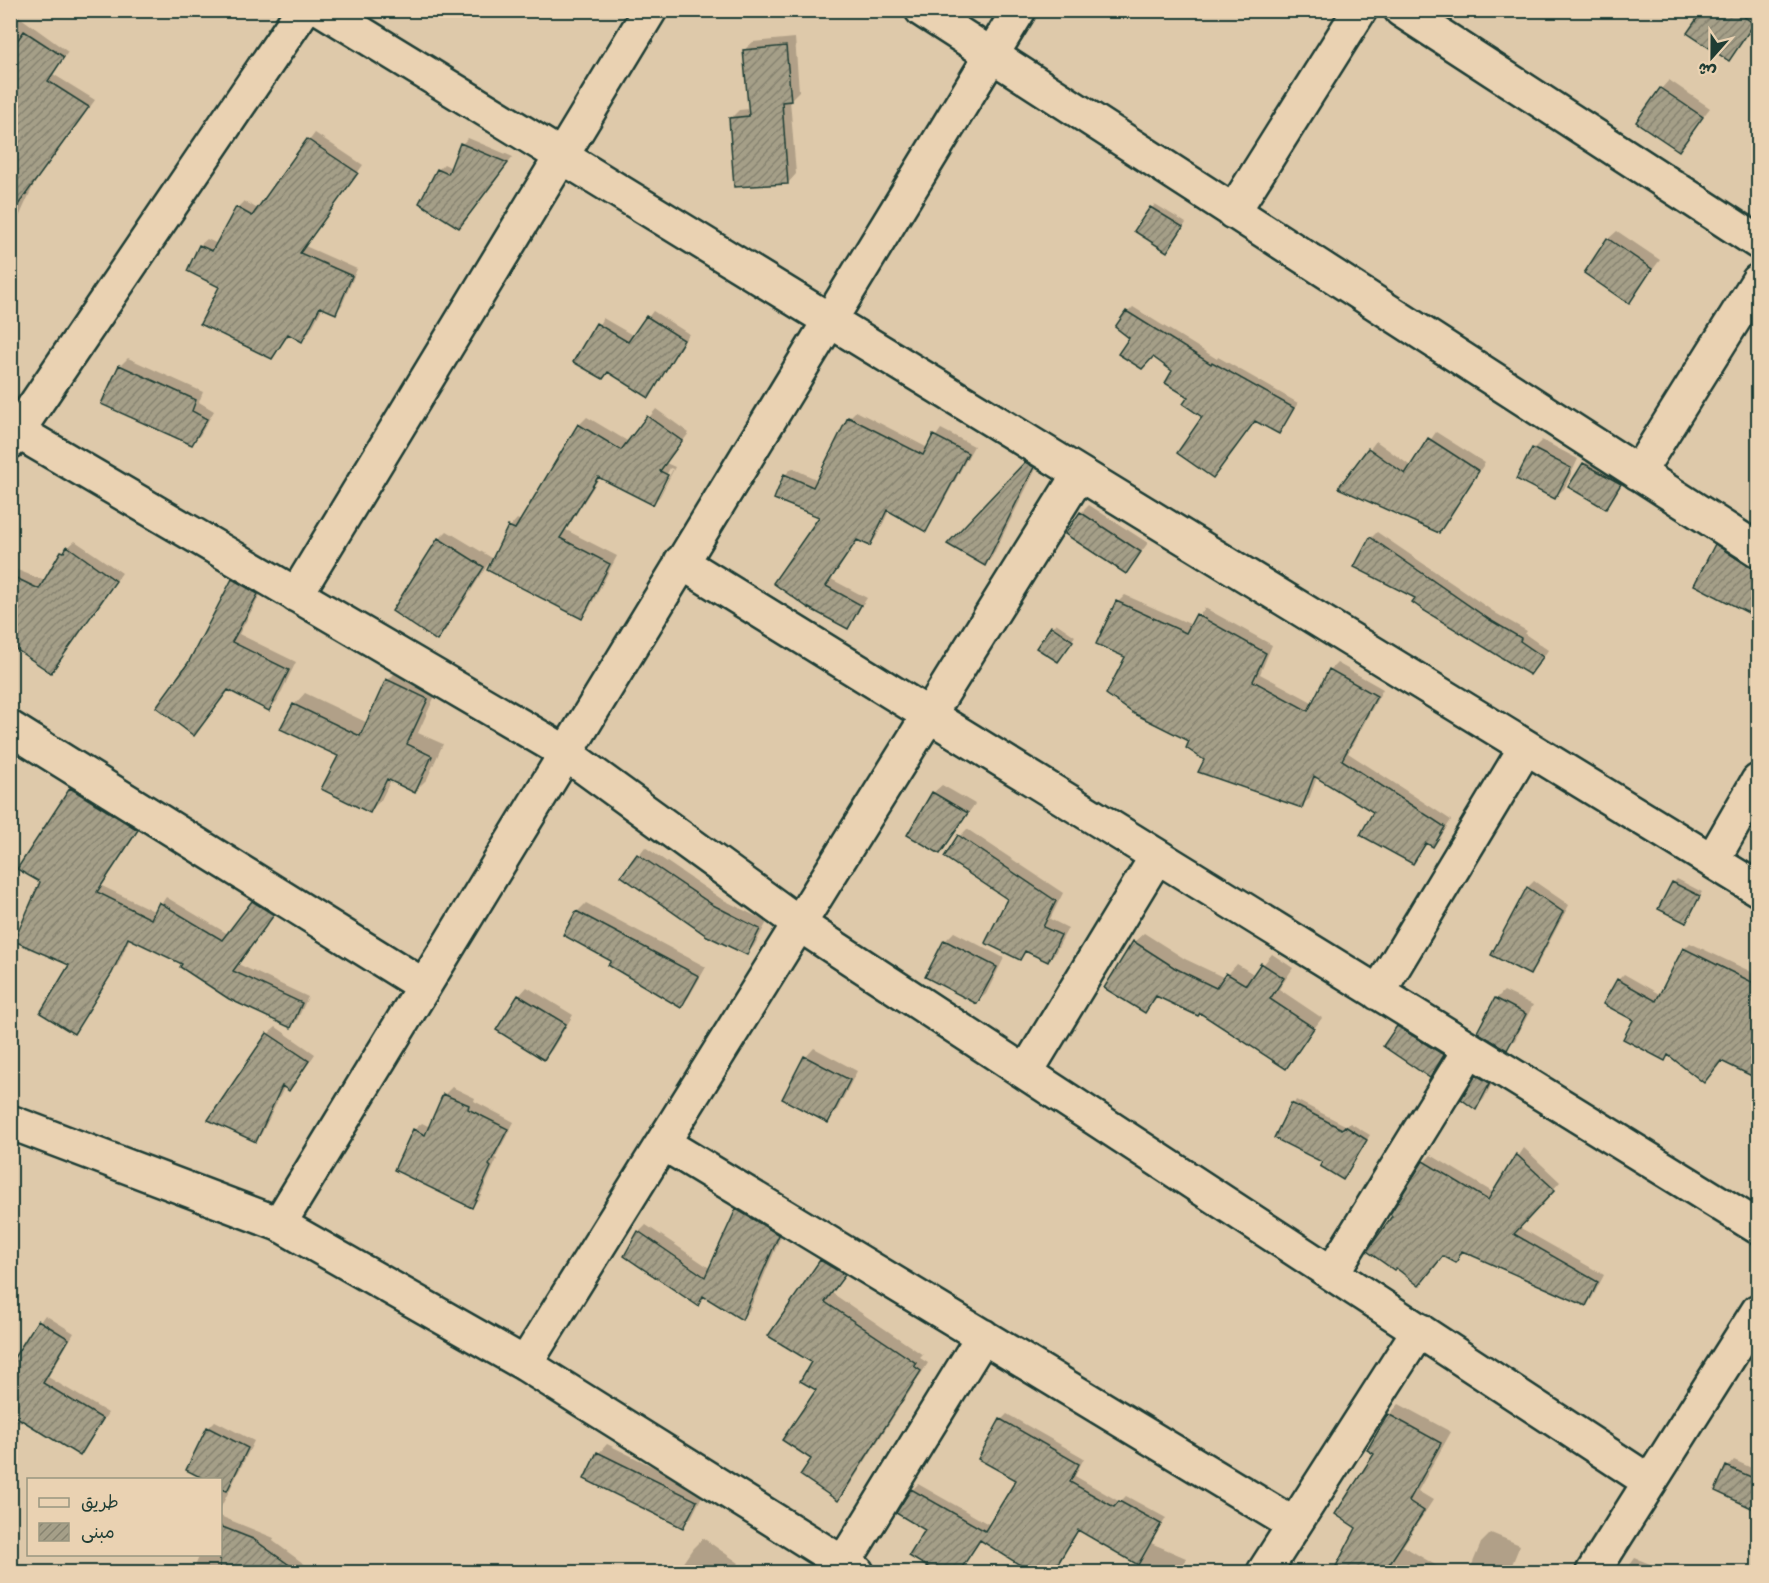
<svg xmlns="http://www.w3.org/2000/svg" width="1769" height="1583" viewBox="0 0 1769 1583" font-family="'Indie Flower','Playpen Sans Arabic',sans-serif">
	<defs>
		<pattern id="building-hatch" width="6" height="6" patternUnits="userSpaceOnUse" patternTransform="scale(1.5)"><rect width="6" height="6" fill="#a59f88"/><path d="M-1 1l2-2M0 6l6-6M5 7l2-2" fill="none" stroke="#868370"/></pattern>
	</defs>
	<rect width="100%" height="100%" fill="#dec9aa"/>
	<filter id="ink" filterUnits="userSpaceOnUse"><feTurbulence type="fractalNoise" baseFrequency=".0167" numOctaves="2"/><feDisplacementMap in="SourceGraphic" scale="12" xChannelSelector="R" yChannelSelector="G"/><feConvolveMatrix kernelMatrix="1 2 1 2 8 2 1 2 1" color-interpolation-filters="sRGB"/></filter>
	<g filter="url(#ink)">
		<path fill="#0003" fill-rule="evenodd" d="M10,10L68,52L53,74L95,100L34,184L10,237Z
			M1705,10H1756L1758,12V19L1729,59Z
			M795,38L799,91L790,100L796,174L788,183L731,118L739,110L749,109L744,50L753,42Z
			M1669,80L1710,108L1678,149L1661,89Z
			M315,133L363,165L305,246L357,269L342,305L336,312L323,307L309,333L302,340L290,334L272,357L221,286L189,270L200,245L207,239L218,244L237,208L244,201L258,209Z
			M468,138L513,157L465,220L438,170L444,164L452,168L462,144Z
			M1155,204L1186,223L1167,250L1136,231Z
			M1617,231L1660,260L1628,302L1608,239Z
			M1133,307L1217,359L1218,357L1298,403L1284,427L1278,432L1256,419L1213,477L1204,417L1174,371L1131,337L1128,312Z
			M653,311L689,334L649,396L609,371L603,377L576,361L603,318L634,336Z
			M128,358L203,392L199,402L214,411L200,435L192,443L120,366Z
			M656,409L689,433L666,463L675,467L660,496L652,504L600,477L566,530L617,556L589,609L581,617L510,527L517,519L521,521L579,425L587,417L629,442ZM670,468L673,469L659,496H655Z
			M856,411L928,448L941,429L974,446L932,523L926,530L890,509L876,538L870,544L859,539L831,579L867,598L848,627L808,606L821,517L785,475L792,468L818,480L850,417Z
			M1436,432L1485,463L1439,531L1341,488L1376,441L1412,467Z
			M1542,440L1578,459L1564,489L1555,497L1533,449Z
			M1034,455L1041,459L992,557L985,565L1026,463Z
			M1588,460L1623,480L1606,507L1571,487Z
			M1089,505L1148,543L1126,572L1081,513Z
			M447,531L492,558L445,631L437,639L439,539Z
			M1377,532L1497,614L1527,631L1525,634L1548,650L1537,667L1530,673L1417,598L1371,538Z
			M1724,537L1758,558V616L1696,584L1716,545Z
			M75,541L122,573L51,671L10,647V567L45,581L63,552Z
			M242,572L265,586L239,634L296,662L277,701L269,709L229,689L194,734L190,664L234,580Z
			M1125,595L1192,625L1205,608L1272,645L1260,674L1314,703L1330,670L1337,663L1383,689L1348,753L1451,820L1440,838L1433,845L1428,842L1412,862L1375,811L1317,777L1309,799L1301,806L1206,760L1127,656L1118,602Z
			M1056,623L1075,636L1061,656L1038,647Z
			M399,669L439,687L418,733L443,744L427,779L415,791L391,780L381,800L369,812L340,756L294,705L305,693L368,723L388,680Z
			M78,782L143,823L102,886L156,912L166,897L228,934L259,895L279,908L238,964L308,997L297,1020L291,1026L184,963L130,938L118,965L74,1032L72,964L41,882L20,868Z
			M942,785L975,804L940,852L933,793Z
			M967,829L1063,893L1050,919L1068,928L1055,953L1048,960L1028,950L1020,959L1009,899L960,836Z
			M645,847L720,898L767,922L754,946L747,954L623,876Z
			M1677,879L1702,892L1686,921L1673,883Z
			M1534,881L1569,905L1536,967L1530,974L1493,954L1528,887Z
			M586,903L706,967L689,997L680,1006L613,960L565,935L577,912Z
			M954,932L1004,958L986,994L977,1002L945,941Z
			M1144,933L1185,959L1225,978L1237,964L1255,975L1272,954L1293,968L1279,989L1322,1018L1285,1067L1201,1012L1159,995L1145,1011L1134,942Z
			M1690,943L1758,975V1077L1721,1059L1669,1054L1665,1059L1635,1020L1618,980L1624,974L1661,995L1684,949Z
			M527,987L573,1015L552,1050L543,1059L519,996Z
			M1504,991L1533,1005L1515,1040L1507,1048L1496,999Z
			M1402,1023L1447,1051L1430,1076L1398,1027Z
			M276,1027L315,1054L296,1082L289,1089L285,1086L262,1133L255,1141L268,1034Z
			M814,1048L857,1071L836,1112L828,1121L784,1098L806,1057Z
			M1486,1067L1497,1074L1484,1099L1476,1108L1477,1076Z
			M452,1087L475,1098L474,1101L514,1122L495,1158L497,1159L479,1199L472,1206L414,1130L422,1123L430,1127L444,1095Z
			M1296,1100L1347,1126L1350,1123L1370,1135L1343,1178L1324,1162L1276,1138Z
			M1524,1148L1560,1182L1519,1227L1604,1275L1592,1298L1585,1305L1464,1251L1455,1261L1395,1215L1424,1162L1431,1155L1494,1193Z
			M744,1203L785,1227L749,1311L742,1318L705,1297L698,1304L639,1232L646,1225L711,1269L737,1210Z
			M829,1253L851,1266L832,1293L923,1355L920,1358L928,1363L846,1491L838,1499L813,1459L818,1389L813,1362L821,1261Z
			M45,1315L74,1333L48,1377L108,1413L80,1454L24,1419L21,1423L10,1416V1363Z
			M1399,1404L1451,1432L1418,1491L1433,1500L1403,1546L1447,1572H1355L1339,1564L1358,1527L1389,1415Z
			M1007,1414L1084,1458L1075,1476L1120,1502L1126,1496L1166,1518L1151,1543L1186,1558L1180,1572H1136L1139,1564L1079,1529L1054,1572H1038L981,1539L960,1572H939L911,1555L927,1530L912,1490L918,1484L990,1525L1018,1479L1001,1420Z
			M215,1421L254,1441L220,1509V1480H206L188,1470L208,1428Z
			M607,1444L704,1492L691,1518L682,1526L599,1453Z
			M1734,1460L1758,1471V1509L1717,1491L1728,1467Z
			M220,1516L274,1538L273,1541L315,1572H193L200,1554H220Z
			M1491,1533L1520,1545L1509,1572H1469L1481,1543Z
			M703,1538L739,1563L732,1572H679L678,1570L693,1548Z
			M1635,1558L1670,1572H1625Z
			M1758,1560V1572H1753Z"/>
		<path fill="url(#building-hatch)" stroke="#1f3d34" stroke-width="1.5" d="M1703,10H1735L1754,24L1729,61L1687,33Z
			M24,31L64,57L48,81L89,107L10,216V51Z
			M786,46L791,101L782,102L788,184L734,187L729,118L749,116L743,50Z
			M1660,88L1703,117L1679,151L1636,122Z
			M307,139L358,173L300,253L352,276L336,314L320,307L302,342L288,334L272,359L200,324L219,287L187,271L199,245L212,251L236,207L252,216Z
			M460,143L508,163L459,228L419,203L437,169L448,174Z
			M1150,207L1183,227L1167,252L1134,231Z
			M1607,238L1652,269L1629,304L1584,273Z
			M1126,311L1211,364L1212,362L1294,408L1279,434L1255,421L1213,478L1177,453L1202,417L1183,404L1188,397L1165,383L1172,371L1153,357L1142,369L1118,354L1129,338L1115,327Z
			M646,316L684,340L649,398L608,372L603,379L573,362L596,323L628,342Z
			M119,365L196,400L192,411L207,419L192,445L101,404Z
			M647,416L682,441L660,471L668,475L653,505L598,477L560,538L610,564L582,619L487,570L508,526L515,529L578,424L621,450Z
			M848,417L923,455L933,435L968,453L926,532L887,510L870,546L857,540L826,586L861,605L848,629L807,607L773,583L819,517L774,499L784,474L813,487Z
			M1428,438L1479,471L1439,533L1338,488L1368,448L1405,474Z
			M1532,448L1571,468L1555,499L1516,479Z
			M1025,462L1034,467L985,566L947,544Z
			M1583,463L1621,484L1606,509L1568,487Z
			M1080,512L1141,552L1126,574L1065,534Z
			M1370,537L1490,620L1521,638L1520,641L1543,657L1530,675L1423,610L1412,602L1415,598L1354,567Z
			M438,538L484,567L437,641L392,611Z
			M1715,544L1748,566L1758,568V618L1694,585Z
			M67,546L116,581L51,673L10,645V575L39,589L61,551L64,552Z
			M232,579L258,594L232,642L289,670L269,711L228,690L194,736L156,707L188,663Z
			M1116,601L1186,633L1196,614L1266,653L1253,681L1308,711L1329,669L1377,696L1342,760L1445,827L1433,847L1426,843L1413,864L1360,835L1373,812L1314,776L1302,808L1198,772L1204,760L1186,748L1189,741L1133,713L1106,694L1125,657L1096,644Z
			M1051,626L1073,641L1058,662L1036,648Z
			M386,679L428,699L407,744L432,756L415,793L387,779L370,813L321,789L338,756L280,729L293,704L360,736Z
			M70,788L138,830L97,892L151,919L159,902L222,940L252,901L274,915L233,971L302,1003L291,1028L229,999L180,967L182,964L128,938L112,973L74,1034L40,1013L69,965L14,941L40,882L17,869Z
			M932,792L968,813L940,854L907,835Z
			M958,835L1056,901L1043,927L1061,935L1048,962L1025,951L1020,960L985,943L1007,899L944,857Z
			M637,854L713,905L760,929L747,955L707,936L621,876Z
			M1672,882L1700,896L1686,923L1658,909Z
			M1527,887L1563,912L1530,975L1491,955Z
			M576,911L699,976L681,1008L608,965L611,961L563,935Z
			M944,940L997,967L977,1004L925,977Z
			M1133,941L1175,968L1216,988L1226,973L1246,985L1261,963L1284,978L1270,999L1314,1028L1286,1069L1200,1013L1198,1016L1156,996L1145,1013L1104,988Z
			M1683,948L1758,985V1079L1721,1061L1704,1083L1668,1055L1665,1061L1623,1039L1633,1020L1603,1004L1617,979L1656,1001Z
			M518,995L566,1024L544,1060L496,1030Z
			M1495,998L1526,1014L1507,1050L1477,1032Z
			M1397,1026L1444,1055L1430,1078L1383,1046Z
			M267,1033L309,1061L289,1091L282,1086L256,1142L208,1120Z
			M804,1056L850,1080L828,1123L782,1099Z
			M1476,1075L1490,1083L1476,1110L1461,1099Z
			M443,1094L469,1105L468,1109L508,1129L489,1165L491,1167L472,1208L394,1170L413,1129L425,1135Z
			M1291,1103L1342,1129L1345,1126L1367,1140L1343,1180L1320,1166L1322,1162L1274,1138Z
			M1516,1154L1555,1190L1514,1234L1598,1282L1586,1306L1462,1251L1456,1263L1443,1256L1419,1286L1396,1268L1394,1270L1367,1251L1392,1216L1390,1214L1423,1161L1488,1200Z
			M736,1209L779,1235L742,1320L703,1296L698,1306L624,1256L638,1231L705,1277Z
			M820,1260L845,1275L825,1302L916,1363L914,1366L921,1371L838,1501L800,1475L811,1459L782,1440L816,1390L800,1381L811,1362L768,1336Z
			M38,1320L69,1339L43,1383L103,1419L80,1456L10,1413V1364Z
			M1388,1414L1441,1443L1409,1501L1424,1511L1384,1572H1333L1356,1528L1335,1514L1374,1454L1367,1450Z
			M1000,1419L1079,1464L1070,1482L1114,1507L1119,1501L1161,1524L1138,1565L1078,1530L1053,1572H1031L980,1540L959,1572H936L909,1556L925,1530L896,1513L911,1489L985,1531L1016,1480L978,1459Z
			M207,1427L248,1448L227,1491L220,1488V1479H204L186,1470Z
			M597,1452L697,1501L683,1528L584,1479Z
			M1726,1466L1758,1480V1511L1715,1491Z
			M220,1526L253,1539L299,1572H220Z"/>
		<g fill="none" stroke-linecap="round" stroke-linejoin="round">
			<defs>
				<path id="street" d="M323,10L1758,889
					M922,10L1758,550
					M1401,10L1758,242
					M1233,212L1360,10
					M10,427L558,748L811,932L1650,1482
					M10,442L303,10
					M1638,473L1758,281
					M681,562L1758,1227
					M296,595L650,10
					M10,728L424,986
					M1712,861L1758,781
					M1378,993L1526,747
					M1026,1072L1157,856
					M10,1122L279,1224L525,1364L857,1572
					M663,1143L1293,1524
					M279,1224L1019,10
					M1332,1273L1470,1049
					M525,1364L1079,474
					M844,1572L843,1564L983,1336
					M1264,1572L1419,1330
					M1593,1572L1758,1311"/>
			</defs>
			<use href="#street" stroke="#1f3d34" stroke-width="38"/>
			<use href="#street" stroke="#ead2b2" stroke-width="33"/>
		</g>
	</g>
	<rect width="1769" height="1583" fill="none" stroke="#ead2b2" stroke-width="36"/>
	<rect x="18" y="18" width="1733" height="1547" fill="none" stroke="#1f3d34" stroke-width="2" filter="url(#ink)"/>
	<rect x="27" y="1478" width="195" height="78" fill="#ead2b2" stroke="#999680" stroke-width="1.5"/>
	<rect x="39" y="1498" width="30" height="9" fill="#ead2b2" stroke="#999680" stroke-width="1.5"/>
	<text x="81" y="1508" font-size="18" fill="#1f3d34">طريق</text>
	<rect x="39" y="1523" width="30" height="18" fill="url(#building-hatch)" stroke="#999680" stroke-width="1.5"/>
	<text x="81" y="1538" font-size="18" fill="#1f3d34">مبنى</text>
	<g transform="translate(1712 57) rotate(201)" stroke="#ead2b2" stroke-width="4.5" paint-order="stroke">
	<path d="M0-4.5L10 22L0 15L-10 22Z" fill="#1f3d34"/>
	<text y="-9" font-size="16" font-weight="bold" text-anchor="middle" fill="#1f3d34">ش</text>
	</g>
</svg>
